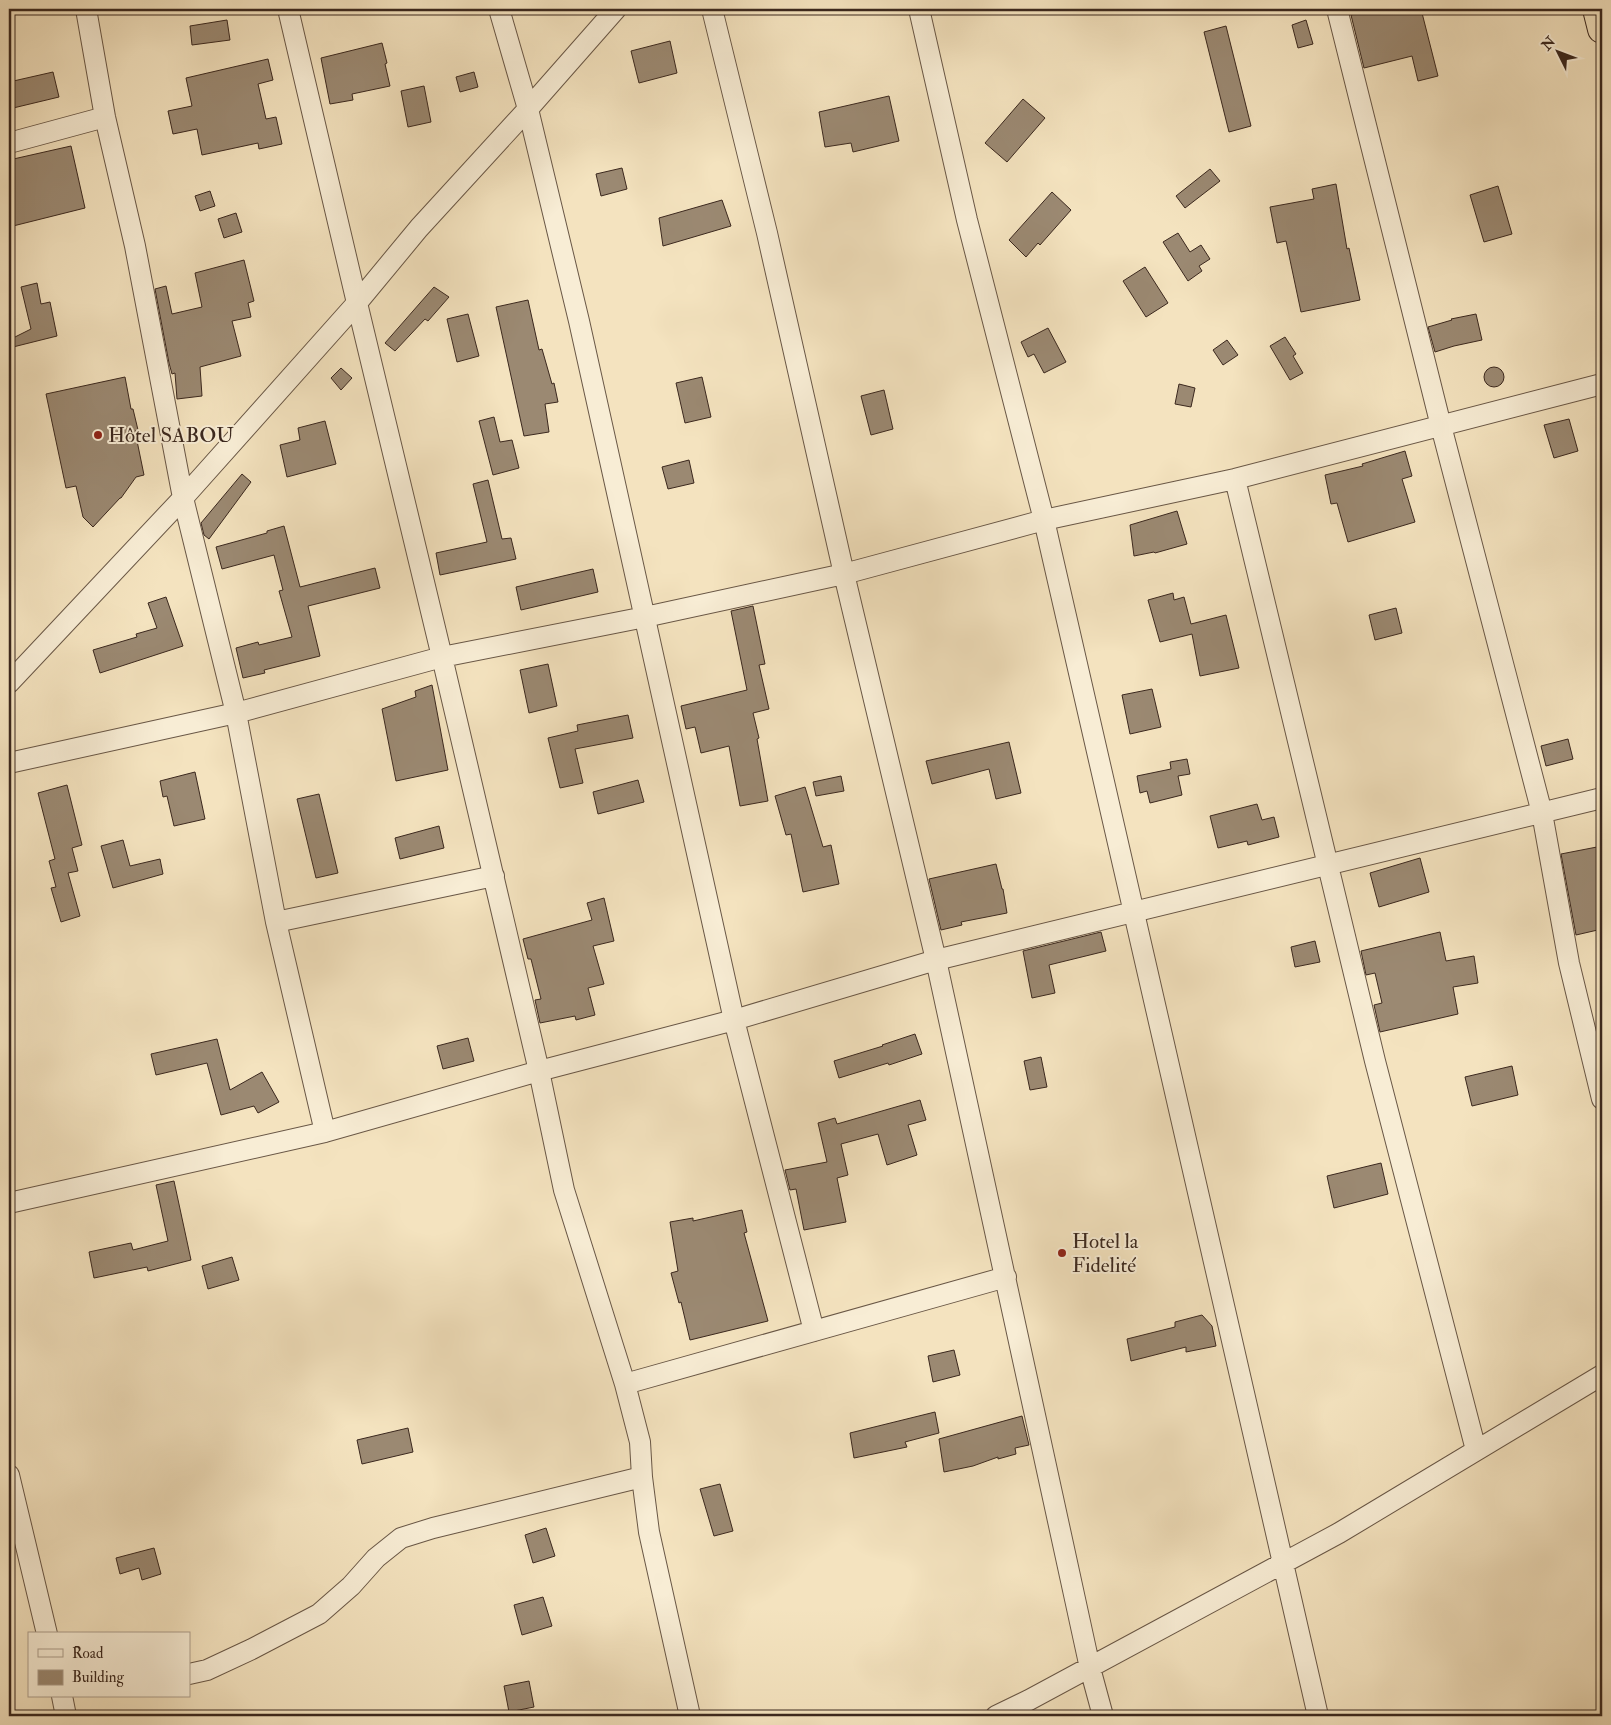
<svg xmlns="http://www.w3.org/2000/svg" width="1611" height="1725" viewBox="0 0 1611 1725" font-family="'IM FELL Double Pica',serif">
	<rect width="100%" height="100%" fill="#f4e3bf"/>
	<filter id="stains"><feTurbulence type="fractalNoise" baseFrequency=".004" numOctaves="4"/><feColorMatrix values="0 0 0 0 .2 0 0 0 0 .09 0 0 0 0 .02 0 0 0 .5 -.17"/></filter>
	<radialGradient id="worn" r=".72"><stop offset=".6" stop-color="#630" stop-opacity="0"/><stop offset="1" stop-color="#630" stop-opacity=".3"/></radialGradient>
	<path fill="#9b8972" stroke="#3b281e" d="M1375,9H1421L1438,76L1418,81L1412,56L1364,68L1351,15Z
		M227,20L230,40L192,45L190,26Z
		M1306,20L1313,44L1298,48L1292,25Z
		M1226,26L1251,126L1229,132L1204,32Z
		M670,41L677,73L639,83L631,51Z
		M382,43L387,63L385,64L390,86L352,94L353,100L330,104L321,58Z
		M268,59L273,80L258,84L266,119L276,117L282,144L259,149L258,143L202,155L197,129L173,134L168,111L192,106L186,78Z
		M53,72L59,97L9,109V82Z
		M474,72L478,87L460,92L456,77Z
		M424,86L431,122L408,127L401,91Z
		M889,96L899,141L853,152L851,143L825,147L819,112Z
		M1023,99L1045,118L1007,162L985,143Z
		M71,146L85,208L9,227V160Z
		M622,168L627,189L601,196L596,174Z
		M1210,169L1220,181L1185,208L1176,196Z
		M1336,184L1347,249L1349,248L1360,300L1301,312L1286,241L1277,243L1270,207L1314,199L1312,189Z
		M1498,186L1512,234L1484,242L1470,195Z
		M210,191L215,206L200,211L195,196Z
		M1052,192L1071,210L1040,245L1038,243L1026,257L1009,240Z
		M722,200L731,226L663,246L659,218Z
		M236,213L242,232L224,238L218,219Z
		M1178,233L1190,252L1201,245L1210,259L1199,266L1202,271L1188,281L1163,242Z
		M244,260L254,301L248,303L251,317L232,321L241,356L200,367L202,396L177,399L175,373L172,374L169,363L155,289L166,286L172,314L202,307L195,273Z
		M1145,267L1168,303L1146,317L1123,281Z
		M37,283L41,304L50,302L57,336L9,348V340L31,329L21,287Z
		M434,287L449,297L428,321L425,319L395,351L385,343Z
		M528,300L539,350L542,349L552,384L554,383L558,402L545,404L549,432L524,436L496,307Z
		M468,314L479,356L457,362L447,319Z
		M1476,314L1482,340L1454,346L1435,352L1428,327L1452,320L1451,319Z
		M1048,328L1066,362L1044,373L1034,354L1028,357L1021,342Z
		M1285,337L1296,354L1293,356L1303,373L1290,380L1270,346Z
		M1227,340L1238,355L1223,365L1213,350Z
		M1484 377a10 10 0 1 1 20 0a10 10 0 1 1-20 0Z
		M341,368L352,378L341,390L331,378Z
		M125,377L131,409H133L138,430L135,431L144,475L136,477L121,498H120L93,527L83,517L76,486L66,488L46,394Z
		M702,377L711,417L685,423L676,383Z
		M1179,384L1195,388L1191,407L1175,404Z
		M884,390L893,429L871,435L861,396Z
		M494,417L500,442L512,440L519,468L493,475L479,421Z
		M1569,419L1578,451L1554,458L1544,425Z
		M325,421L336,464L287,477L280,445L300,440L298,428Z
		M1405,451L1412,476L1402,479L1415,522L1348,542L1337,503L1331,504L1325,475L1363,466L1362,464Z
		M689,460L694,483L668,489L662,467Z
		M242,474L251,482L209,539L204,535L201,523Z
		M488,480L502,539L511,538L516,559L440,575L436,553L487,542L473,484Z
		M1177,511L1187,544L1155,553L1154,552L1134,556L1130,525Z
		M284,526L300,587L375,568L380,588L308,606L320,656L264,670L265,673L243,678L236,648L258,642L259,645L292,637L279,591L283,590L274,555L222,569L216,547L267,533V531Z
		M593,569L598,592L521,610L516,587Z
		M1173,593L1174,600L1184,597L1191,624L1226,615L1239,668L1200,676L1192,634L1160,642L1148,600Z
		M166,597L183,646L100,673L93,650L137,637L136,634L157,628L148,603Z
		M753,606L765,664L759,665L769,709L753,713L759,738L757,739L768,801L740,806L729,746L701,753L695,727L686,729L681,706L747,690L731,611Z
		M1396,608L1402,633L1375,640L1369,615Z
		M548,664L557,706L529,713L520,670Z
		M432,685L448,770L396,781L382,709L416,697L415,691Z
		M1152,689L1161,727L1130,734L1122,695Z
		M628,715L633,738L575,749L583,783L560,788L548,738L578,731L577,725Z
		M1568,739L1573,759L1546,766L1541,746Z
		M1009,742L1021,793L996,799L989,769L932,784L926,761Z
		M1187,759L1190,774L1178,776L1182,795L1150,803L1147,791L1140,793L1137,776L1171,769L1170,762Z
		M195,772L205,819L174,826L167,796L163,797L160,781Z
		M841,776L844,791L816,796L813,782Z
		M638,780L644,802L598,814L593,792Z
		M67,785L82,845L72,848L78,871L68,873L80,916L61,922L51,888L56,887L49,861L55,859L38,793Z
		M805,787L823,847L831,845L839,884L803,892L791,834L786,835L775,796Z
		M319,794L338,873L316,878L297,799Z
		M1257,804L1262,820L1274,817L1279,837L1248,845L1247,841L1218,848L1210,816Z
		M439,826L444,848L400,859L395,838Z
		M123,840L130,866L160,859L163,874L113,888L101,846Z
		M1602,846V929L1576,935L1561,854Z
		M1420,858L1429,892L1379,907L1370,873Z
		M996,864L1002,889H1003L1007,913L961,922L962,925L941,930L929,879Z
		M604,898L614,941L593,946L604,984L588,988L595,1015L576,1020L575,1016L540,1023L535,1000L541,999L531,959H528L523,939L592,920L587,903Z
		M1101,932L1106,951L1049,965L1055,993L1032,998L1023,951Z
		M1440,932L1446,961L1474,956L1478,983L1453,987L1458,1014L1380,1032L1374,1005L1382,1003L1375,973L1366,975L1361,951Z
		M1315,941L1320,962L1295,967L1291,947Z
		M915,1034L922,1054L889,1065L888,1063L839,1078L834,1061L883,1046L882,1045Z
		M468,1038L474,1061L443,1069L437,1046Z
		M217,1039L230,1090L262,1072L279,1102L258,1113L254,1106L221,1115L207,1063L156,1075L151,1054Z
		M1041,1057L1047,1087L1030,1090L1024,1061Z
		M1512,1066L1518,1095L1472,1106L1465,1077Z
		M920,1100L926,1120L908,1125L917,1155L887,1165L878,1134L841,1144L848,1175L837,1178L846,1222L804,1230L796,1189L790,1190L785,1170L827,1162L818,1123L835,1118L837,1124Z
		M1381,1163L1388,1194L1334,1208L1327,1176Z
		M174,1181L191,1260L148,1271L147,1267L94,1278L89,1252L131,1243L133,1250L168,1241L156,1185Z
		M742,1210L747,1232L744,1233L768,1321L690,1340L681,1302L679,1303L671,1273L678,1271L670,1222L693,1218V1221Z
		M232,1257L239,1280L208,1289L202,1266Z
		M1202,1315L1212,1326L1216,1346L1186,1352V1347L1131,1361L1127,1339L1175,1327V1322Z
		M954,1350L960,1375L933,1382L928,1356Z
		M935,1412L939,1433L905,1442L907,1447L854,1458L850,1433Z
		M1022,1416L1029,1445L1015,1448L1016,1454L998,1459V1457L973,1466L944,1472L939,1439Z
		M408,1428L413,1452L362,1464L357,1440Z
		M720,1484L733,1531L714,1536L700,1489Z
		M546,1528L555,1556L533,1563L525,1535Z
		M154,1548L161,1574L142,1580L139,1568L120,1574L116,1558Z
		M543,1597L552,1626L522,1635L514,1605Z
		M529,1681L534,1707L509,1712L504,1686Z"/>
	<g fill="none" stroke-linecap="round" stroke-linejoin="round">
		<defs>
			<path id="street" d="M86,9L105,117L135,246L183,498L236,713L276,922L325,1132
				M288,9L357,303L442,657L539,1071L564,1190L625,1384L640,1442L642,1477L649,1532L690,1716
				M499,9L528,109L579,321L734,1020L814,1331
				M712,9L767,233L844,574L936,960L1090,1668L1103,1716
				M919,9L967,220L1044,520L1318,1716
				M1337,9L1441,426L1542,813L1569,963L1602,1099
				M9,143L105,117
				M1235,479L1375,1061L1476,1450
				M9,683L183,498L357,303L419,228L528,109L616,9
				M9,763L236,713L442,657L645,617L844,574L1044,520L1235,479L1602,384
				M276,922L494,876
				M9,1203L325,1132L539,1071L734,1020L936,960L1602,798
				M625,1384L1006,1277
				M9,1475L47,1634
				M189,1674L207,1670L252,1649L319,1614L351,1586L376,1558L401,1538L433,1528L642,1477
				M62,1696L66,1716
				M996,1716L1029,1700L1339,1533L1602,1375"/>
			<path id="highway" d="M1597,9L1602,29"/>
		</defs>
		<use href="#street" stroke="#695746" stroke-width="22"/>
		<use href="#highway" stroke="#3b281e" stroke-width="30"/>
		<use href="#street" stroke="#f8edd5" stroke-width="20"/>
		<use href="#highway" stroke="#f4e3bf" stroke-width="28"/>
	</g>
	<g fill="#8f2418" stroke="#f8edd5" stroke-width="2">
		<circle cx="98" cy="435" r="5"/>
		<circle cx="1062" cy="1253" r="5"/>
	</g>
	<g text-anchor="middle" stroke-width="4" stroke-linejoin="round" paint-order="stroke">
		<g font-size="21" fill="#3b281e" stroke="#f8edd5" text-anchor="start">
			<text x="108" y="442">Hôtel SABOU</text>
			<text x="1072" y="1248">Hotel la<tspan x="1072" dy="24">Fidelité</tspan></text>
		</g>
	</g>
	<rect width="1611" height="1725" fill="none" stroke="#f4e3bf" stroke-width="30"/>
	<rect x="10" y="10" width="1591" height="1705" fill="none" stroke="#3b281e" stroke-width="2.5"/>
	<rect x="15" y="15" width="1581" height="1695" fill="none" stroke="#3b281e"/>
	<rect x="28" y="1632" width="162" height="65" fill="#f8edd5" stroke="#ac9e8c"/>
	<rect x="38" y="1649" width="25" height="8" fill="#f8edd5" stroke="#ac9e8c"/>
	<text x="72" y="1658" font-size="15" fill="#3b281e">Road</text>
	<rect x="38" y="1670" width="25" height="15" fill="#9b8972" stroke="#ac9e8c"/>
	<text x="72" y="1682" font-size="15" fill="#3b281e">Building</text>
	<g transform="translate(1558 52) rotate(312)" stroke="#f8edd5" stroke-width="4" paint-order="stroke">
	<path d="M0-4L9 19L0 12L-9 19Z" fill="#3b281e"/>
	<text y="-8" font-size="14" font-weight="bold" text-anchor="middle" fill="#3b281e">N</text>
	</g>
	<rect width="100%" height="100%" filter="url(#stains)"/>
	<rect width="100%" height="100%" fill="url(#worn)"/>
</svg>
